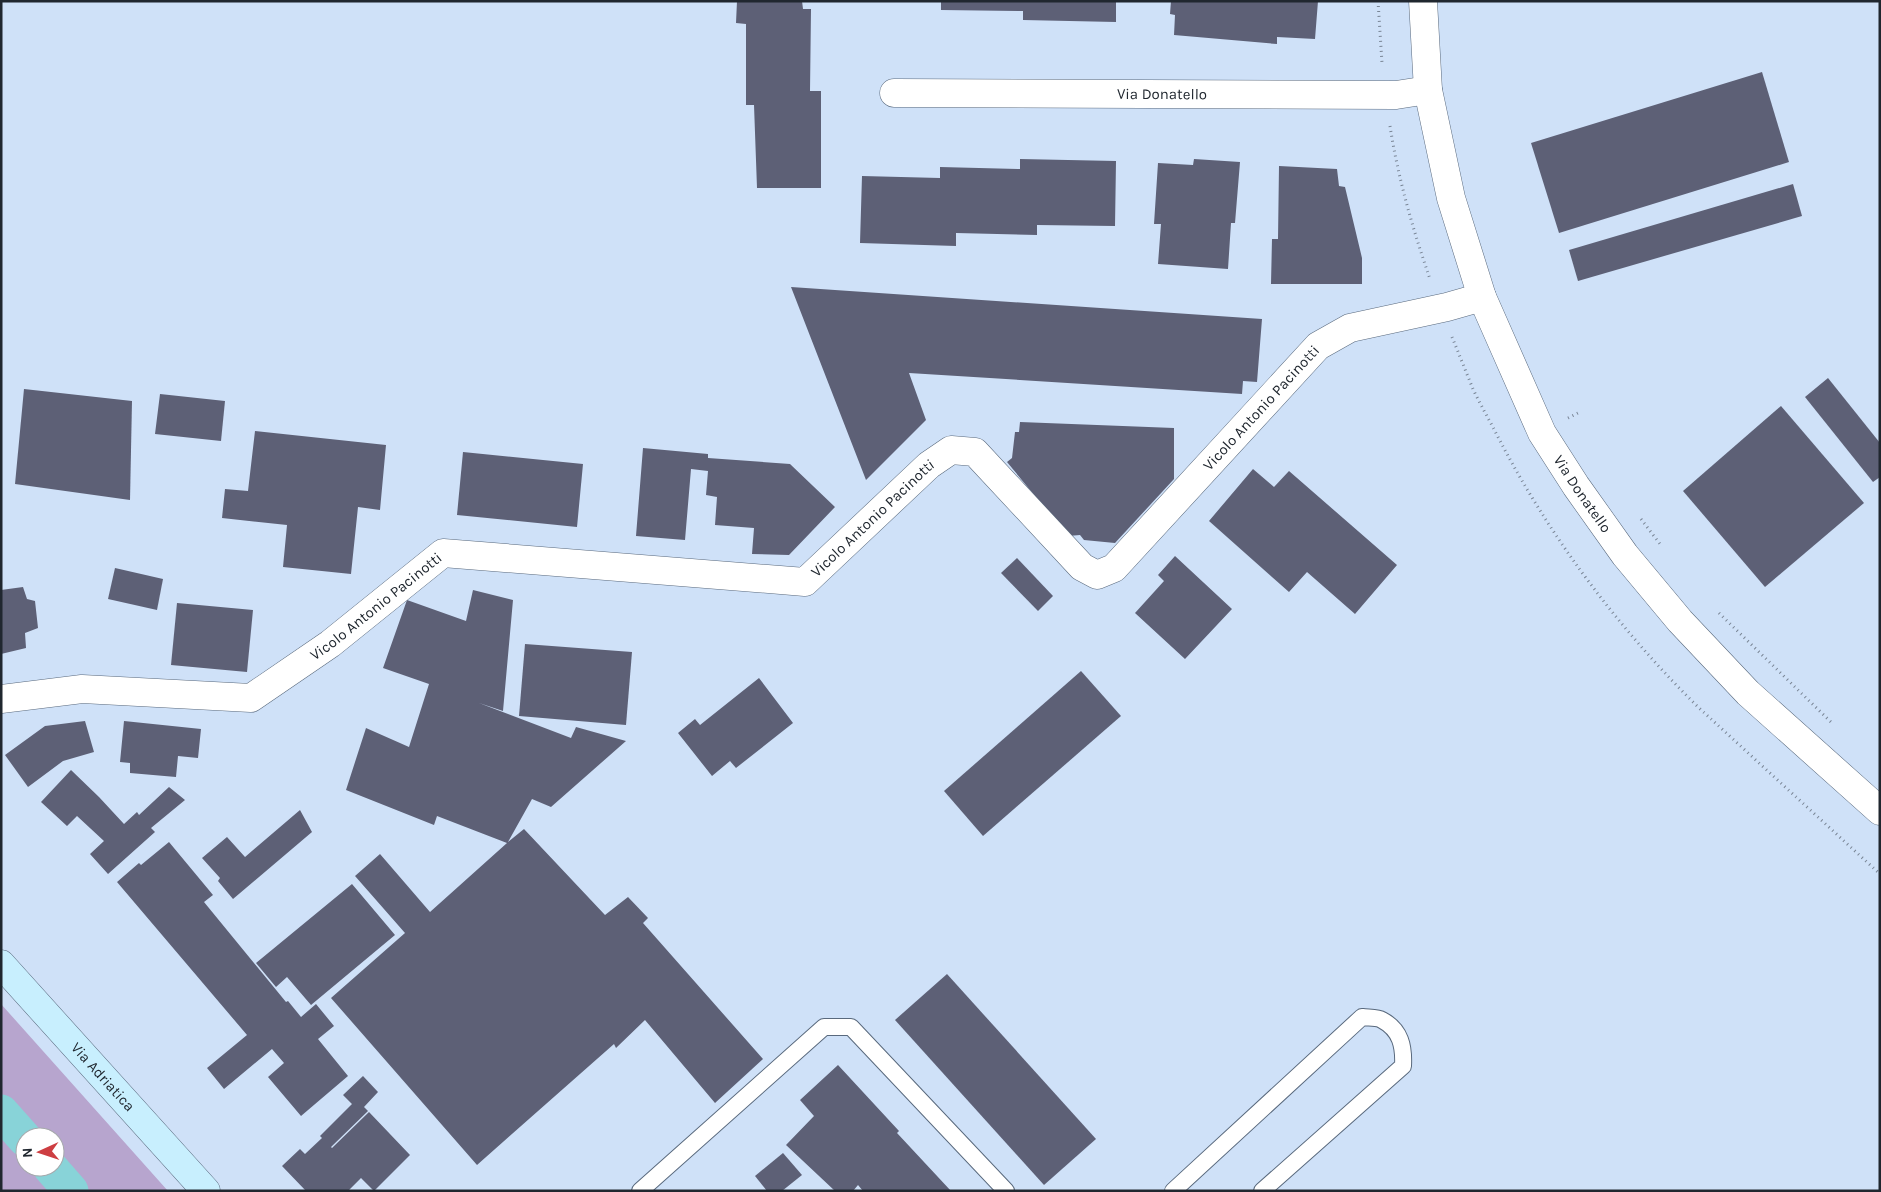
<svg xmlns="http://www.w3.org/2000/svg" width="1881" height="1192" font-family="Karla,sans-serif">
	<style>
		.green { fill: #b7a5ce; fill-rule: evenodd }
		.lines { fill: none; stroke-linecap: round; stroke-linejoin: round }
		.canal { stroke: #88d3d8; stroke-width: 35 }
		.building { fill: #5d6076 }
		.service-casing { stroke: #59697d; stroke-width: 18 }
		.minor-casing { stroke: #59697d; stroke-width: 29 }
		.secondary-casing { stroke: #59697d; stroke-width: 29 }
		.path { stroke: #798595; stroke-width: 3; stroke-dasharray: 1 4; stroke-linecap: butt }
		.service { stroke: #fff; stroke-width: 16 }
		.minor { stroke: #fff; stroke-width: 28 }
		.secondary { stroke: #c8effe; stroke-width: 28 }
		.labels { text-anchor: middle; stroke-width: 5; stroke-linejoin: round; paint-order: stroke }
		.street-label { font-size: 15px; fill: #20272f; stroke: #fff }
	</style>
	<rect width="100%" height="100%" fill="#cfe1f8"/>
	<path class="green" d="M1 1004 168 1191H1ZM25 1137H55V1167H25Z"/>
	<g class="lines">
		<g class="canal">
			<polyline points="1,1112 25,1139"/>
			<polyline points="50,1167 71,1191"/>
		</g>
	</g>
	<g class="building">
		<polygon points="737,1 802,1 803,9 811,9 810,91 821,91 821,188 757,188 754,105 746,105 746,24 736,23"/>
		<polygon points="941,1 1116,1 1116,22 1023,20 1023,11 941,10"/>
		<polygon points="1171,1 1318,1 1315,39 1277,37 1277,44 1174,35 1175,15 1170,14"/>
		<polygon points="1762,72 1789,162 1559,233 1531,143"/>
		<polygon points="1020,159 1116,161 1115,226 1037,225 1037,235 956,233 956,246 860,243 862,176 940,178 940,167 1020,169"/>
		<polygon points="1194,159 1240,162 1235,223 1231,223 1228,269 1158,264 1161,224 1154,224 1158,163 1193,165"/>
		<polygon points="1279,166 1337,169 1339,186 1345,187 1362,258 1362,284 1271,284 1272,239 1278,239"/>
		<polygon points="1793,184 1802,216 1578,281 1569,250"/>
		<polygon points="791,287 1262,319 1257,382 1243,381 1242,394 909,373 926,420 866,480"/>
		<polygon points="1828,378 1880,443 1880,477 1873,482 1805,397"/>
		<polygon points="24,389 132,401 130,500 15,484"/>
		<polygon points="160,394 225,401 221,441 155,434"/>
		<polygon points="1781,406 1864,503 1765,587 1683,491"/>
		<polygon points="1020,422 1174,428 1174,479 1115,543 1084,540 1080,535 1068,536 1007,462 1012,458 1015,432 1019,432"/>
		<polygon points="255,431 386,445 380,510 358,507 351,574 283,567 287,525 222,518 225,489 248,491"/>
		<polygon points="643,448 708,454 708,458 790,464 835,507 789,555 752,554 754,528 715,525 717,497 706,495 708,471 691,469 685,540 636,536"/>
		<polygon points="463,452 583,464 577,527 457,515"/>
		<polygon points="1253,469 1274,487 1289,471 1397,565 1355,614 1307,572 1289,592 1209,521"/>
		<polygon points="1175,556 1232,609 1185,659 1135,613 1164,581 1158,575"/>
		<polygon points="1017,558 1053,596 1038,611 1001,573"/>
		<polygon points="115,568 163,579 157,610 108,599"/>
		<polygon points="23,587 27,599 35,601 38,628 25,633 26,648 1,654 1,590"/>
		<polygon points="473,590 513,600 503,711 479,703 571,738 576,727 626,741 551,807 532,799 508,842 524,829 605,915 628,897 648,918 643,923 763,1059 715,1103 645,1020 616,1048 614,1044 477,1165 331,998 405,933 355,876 380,854 430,912 507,843 437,816 434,825 346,790 366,728 409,747 429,684 383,668 407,600 466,621"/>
		<polygon points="177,603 253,610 247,672 171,665"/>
		<polygon points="525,644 632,652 626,725 519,716"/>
		<polygon points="1081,671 1121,716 983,836 944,791"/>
		<polygon points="759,678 793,723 736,768 730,761 712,776 678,733 695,719 700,725"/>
		<polygon points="85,721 94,752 63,761 28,787 5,755 45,726"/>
		<polygon points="124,721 201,729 198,758 178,756 176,777 130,773 130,763 120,762"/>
		<polygon points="71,770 99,797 124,824 137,812 139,815 169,787 185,800 151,828 155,832 108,874 90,854 104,841 77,816 67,826 41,802"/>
		<polygon points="300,810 312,832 233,899 218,881 220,878 202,858 227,837 245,857"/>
		<polygon points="169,842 213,895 204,902 286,1002 288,1001 301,1017 316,1004 334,1026 318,1039 348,1076 301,1116 268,1077 284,1063 272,1049 224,1089 207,1068 247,1035 117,882 139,863 141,865"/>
		<polygon points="352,884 395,935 311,1005 287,977 276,987 256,963"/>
		<polygon points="947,974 1096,1139 1044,1185 895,1020"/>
		<polygon points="838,1065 899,1131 897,1133 951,1191 863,1191 858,1185 853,1191 835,1191 786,1145 814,1116 800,1100"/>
		<polygon points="363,1076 378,1092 364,1107 368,1111 331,1147 332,1148 369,1112 410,1155 374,1191 361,1178 348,1191 306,1191 282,1166 300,1149 305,1154 322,1138 320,1136 352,1104 343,1095"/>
		<polygon points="783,1153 802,1175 782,1191 767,1191 755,1176"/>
	</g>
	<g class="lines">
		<defs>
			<g id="service">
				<polyline points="640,1191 824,1027 851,1027 1006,1191"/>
				<path d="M1173 1191 1362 1017C1368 1018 1377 1017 1382 1020 1401 1030 1404 1047 1403 1066L1262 1191"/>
			</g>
			<g id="minor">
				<path id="s1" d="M1423 1 1428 90 1451 198 1482 297 1542 433 1576 486 1625 555 1680 621 1748 693 1880 811"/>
				<path id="s2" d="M894 93 1396 95 1428 90"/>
				<path id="s3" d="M1 699 82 689 251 698 330 644 443 553 805 582 929 465 951 450 975 452 1082 567 1097 575 1114 568 1318 346 1350 328 1447 307 1482 297"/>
			</g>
			<g id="secondary">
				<path id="s4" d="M1 964 206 1191"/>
			</g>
		</defs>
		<use href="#service" class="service-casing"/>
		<use href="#minor" class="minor-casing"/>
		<use href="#secondary" class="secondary-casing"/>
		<g class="path">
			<polyline points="1378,1 1382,63"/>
			<path d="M1390 126C1398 178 1413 230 1430 279"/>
			<path d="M1452 337C1459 354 1466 372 1473 389 1481 406 1490 421 1498 437 1550 537 1617 627 1698 707L1880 874"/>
			<polyline points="1568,418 1580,412"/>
			<polyline points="1641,519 1660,544"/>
			<polyline points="1719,613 1833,724"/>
		</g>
		<use href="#service" class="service"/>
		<use href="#minor" class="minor"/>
		<use href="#secondary" class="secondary"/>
	</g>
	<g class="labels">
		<g class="street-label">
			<text dy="5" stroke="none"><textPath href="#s2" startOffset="268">Via Donatello</textPath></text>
			<text dy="5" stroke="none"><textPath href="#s3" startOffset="1486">Vicolo Antonio Pacinotti</textPath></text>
			<text dy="5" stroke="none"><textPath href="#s1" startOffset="525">Via Donatello</textPath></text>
			<text dy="5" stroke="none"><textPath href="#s3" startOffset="948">Vicolo Antonio Pacinotti</textPath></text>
			<text dy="5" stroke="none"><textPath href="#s3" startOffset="406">Vicolo Antonio Pacinotti</textPath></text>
			<text dy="5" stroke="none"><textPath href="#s4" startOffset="152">Via Adriatica</textPath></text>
		</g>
	</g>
	<rect width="1881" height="1192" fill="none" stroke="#20272f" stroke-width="5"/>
	<g transform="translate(40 1152) rotate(267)"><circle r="24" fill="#ffffff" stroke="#a6a9ac"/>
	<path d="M0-4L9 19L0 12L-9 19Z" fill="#cd3e42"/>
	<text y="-8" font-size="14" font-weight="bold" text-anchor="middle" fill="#20272f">N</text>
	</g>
</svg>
